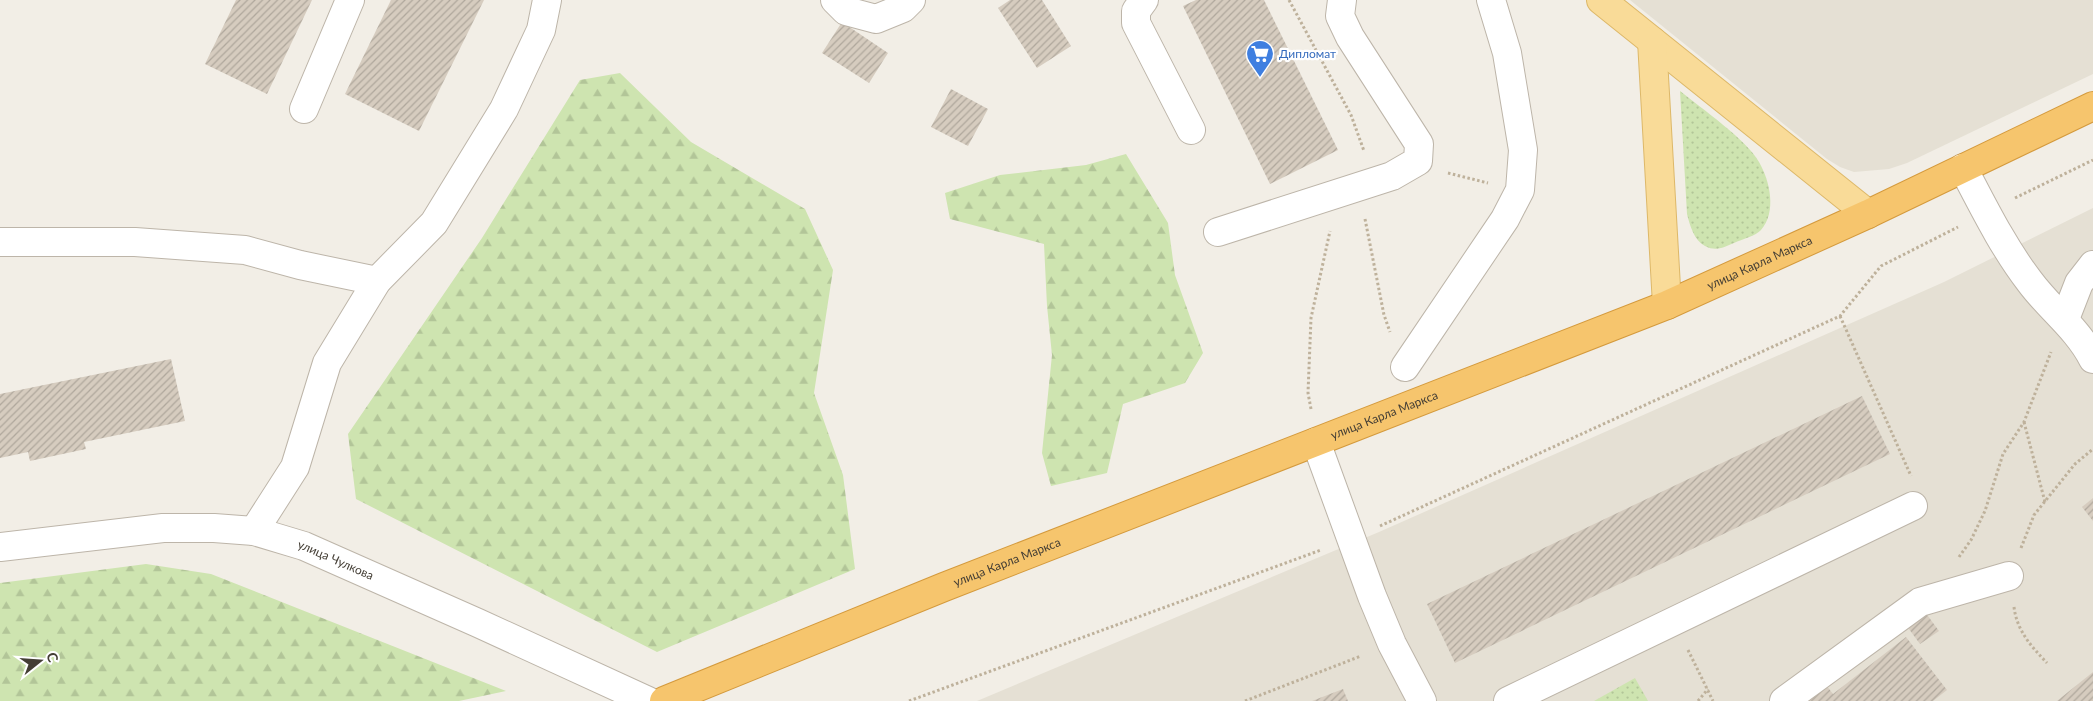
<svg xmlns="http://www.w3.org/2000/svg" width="2093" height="701" font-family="Lato,sans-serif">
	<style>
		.residential { fill: #e5e0d4 }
		.green { fill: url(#green-dots) }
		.forest { fill: url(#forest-firs) }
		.building { fill: url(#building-hatch) }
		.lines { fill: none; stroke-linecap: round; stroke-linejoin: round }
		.minor-casing { stroke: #bdb5a9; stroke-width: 30 }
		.major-casing { stroke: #ddb869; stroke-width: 30 }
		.highway-casing { stroke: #d49a3d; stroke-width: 30 }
		.path { stroke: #beb19b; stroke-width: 3; stroke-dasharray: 2.5 2.5; stroke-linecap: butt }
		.minor { stroke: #fff; stroke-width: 28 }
		.major { stroke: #f9db98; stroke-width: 28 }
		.highway { stroke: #f6c56d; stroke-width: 28 }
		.labels { text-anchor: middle; stroke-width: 4.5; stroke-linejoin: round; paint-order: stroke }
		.shop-label { font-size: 12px; fill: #366cbe; stroke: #fff; text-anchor: start }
		.street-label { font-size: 12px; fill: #443e35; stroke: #fff }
	</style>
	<defs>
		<pattern id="green-dots" width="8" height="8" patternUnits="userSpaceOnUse" patternTransform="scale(1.25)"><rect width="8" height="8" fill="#cee4b0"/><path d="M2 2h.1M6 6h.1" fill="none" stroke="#b2c598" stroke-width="1.8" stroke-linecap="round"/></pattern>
		<pattern id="forest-firs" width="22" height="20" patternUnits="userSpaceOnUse" patternTransform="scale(1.25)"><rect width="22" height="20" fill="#cee4b0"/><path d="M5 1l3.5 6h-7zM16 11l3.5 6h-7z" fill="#b2c598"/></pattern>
		<pattern id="building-hatch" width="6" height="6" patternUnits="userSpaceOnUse" patternTransform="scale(1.25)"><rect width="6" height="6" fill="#d6ccbf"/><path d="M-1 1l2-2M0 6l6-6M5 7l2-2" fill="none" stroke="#afa79c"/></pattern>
	</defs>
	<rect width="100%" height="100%" fill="#f2eee6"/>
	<g class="residential">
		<polygon points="1630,0 2093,0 2093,74 1907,163 1889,169 1854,172 1840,167 1827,159"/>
		<polygon points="2093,208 2093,701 977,701 1379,532 1944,282"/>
	</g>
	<g class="green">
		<path d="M1680 91C1701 108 1747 140 1759 162 1770 181 1777 212 1761 230 1756 236 1742 239 1734 243 1724 247 1716 252 1705 246 1694 240 1690 226 1687 214Z"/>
		<polygon points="1635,678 1648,701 1594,701"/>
	</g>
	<g class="forest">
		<polygon points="620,73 691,142 805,209 833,270 814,393 843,475 855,569 657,652 356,499 348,434 482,238 580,80"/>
		<polygon points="1126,154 1168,223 1175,275 1203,353 1185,383 1123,404 1107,473 1051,486 1042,453 1052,355 1047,306 1044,244 950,219 945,193 1000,175 1086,165"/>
		<polygon points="146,564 211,574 506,691 459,701 0,701 0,583"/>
	</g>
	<g class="building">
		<polygon points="236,0 312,0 267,94 205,64"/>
		<polygon points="391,0 484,0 419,131 345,94"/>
		<polygon points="1010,0 1042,0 1071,46 1037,68 998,8"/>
		<polygon points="1196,0 1264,0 1338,150 1270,184 1183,6"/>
		<polygon points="842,22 888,53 869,83 822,53"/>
		<polygon points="951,89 988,109 968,146 931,127"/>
		<polygon points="171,359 185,421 84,442 86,449 30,461 28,452 0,458 0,394"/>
		<polygon points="1862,396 1890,454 1455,663 1427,604"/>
		<polygon points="2093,498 2093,521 2082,507"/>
		<polygon points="1925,612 1939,631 1920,644 1906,625"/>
		<polygon points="1906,637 1947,690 1933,701 1805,701 1826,685 1833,694"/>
		<polygon points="2093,672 2093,701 2057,701"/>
		<polygon points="1343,689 1348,701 1312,701"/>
	</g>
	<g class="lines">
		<defs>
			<g id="minor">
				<polyline points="835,0 846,11 876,19 903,8 911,0"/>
				<polyline points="1144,0 1136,11 1136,23 1191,130"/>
				<polyline points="304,109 350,0"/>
				<path d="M1963 168C1983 206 2003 247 2030 282 2050 309 2077 328 2093 359"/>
				<polyline points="1218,232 1392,176 1418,161 1419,144 1350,37 1340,16 1342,0"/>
				<polyline points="0,242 135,242 245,250 300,265 377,281"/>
				<polyline points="2065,319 2079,283 2093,265"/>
				<polyline points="1405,367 1505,219 1520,190 1523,150 1507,53 1491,0"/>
				<polyline points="1316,442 1372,596 1392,644 1422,701"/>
				<polyline points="254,531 295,467 327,363 377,281 434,223 504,109 541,30 547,0"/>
				<path id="s1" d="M0 547 163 528H214L254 531 304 546 478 623 648 701"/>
				<polyline points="1508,701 1913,506"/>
				<polyline points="1784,701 1920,602 2009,576"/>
			</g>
			<g id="major">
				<polyline points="1601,0 1868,214"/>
				<polyline points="1652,41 1667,305"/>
			</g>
			<g id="highway">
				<path id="s2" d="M664 701 944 587 1667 305 1868 214 2093 106"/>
			</g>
		</defs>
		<use href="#minor" class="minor-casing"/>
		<use href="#major" class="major-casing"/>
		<use href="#highway" class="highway-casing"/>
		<g class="path">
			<polyline points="1289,0 1351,115 1364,151"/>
			<polyline points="1448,173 1488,183"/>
			<polyline points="2015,198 2093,160"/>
			<polyline points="1365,219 1384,315 1390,332"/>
			<polyline points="1840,316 1911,476"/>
			<polyline points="1311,409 1308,393 1311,318 1330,231"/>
			<polyline points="2024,422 2045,502"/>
			<polyline points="1380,526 1840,316 1881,266 1958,227"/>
			<polyline points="2021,548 2034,515 2075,464 2093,449"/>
			<polyline points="1959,557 1971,540 1985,511 2003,454 2024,422 2051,352"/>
			<path d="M2014 607C2017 631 2031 646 2047 663"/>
			<polyline points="1688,650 1713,701"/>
			<polyline points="909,701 1321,550"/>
			<polyline points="1245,701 1361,656"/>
			<polyline points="1698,701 1708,689"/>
		</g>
		<use href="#minor" class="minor"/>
		<use href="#major" class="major"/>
		<use href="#highway" class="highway"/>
	</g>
	<defs>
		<symbol id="supermarket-pin" viewBox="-11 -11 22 30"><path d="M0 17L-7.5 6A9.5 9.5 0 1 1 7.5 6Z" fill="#3f7fe0" stroke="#fff"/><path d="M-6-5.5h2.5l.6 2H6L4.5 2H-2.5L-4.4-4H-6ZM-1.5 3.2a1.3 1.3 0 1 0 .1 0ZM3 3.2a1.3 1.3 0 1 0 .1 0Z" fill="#fff"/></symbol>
	</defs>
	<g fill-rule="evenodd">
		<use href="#supermarket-pin" x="1244" y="38" width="32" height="43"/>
	</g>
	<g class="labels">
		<g class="shop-label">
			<text x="1279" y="58">Дипломат</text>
		</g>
		<g class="street-label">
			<text dy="4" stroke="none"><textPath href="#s2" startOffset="1180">улица Карла Маркса</textPath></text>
			<text dy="4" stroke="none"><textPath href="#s2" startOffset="775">улица Карла Маркса</textPath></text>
			<text dy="4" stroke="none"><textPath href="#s1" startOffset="342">улица Чулкова</textPath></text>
			<text dy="4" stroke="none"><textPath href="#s2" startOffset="370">улица Карла Маркса</textPath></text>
		</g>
	</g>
	<g transform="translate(40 661) rotate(73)" stroke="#ffffff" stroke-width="4" paint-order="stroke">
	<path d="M0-4L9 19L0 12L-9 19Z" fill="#443e35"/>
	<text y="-8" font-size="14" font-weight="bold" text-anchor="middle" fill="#443e35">С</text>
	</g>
</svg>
